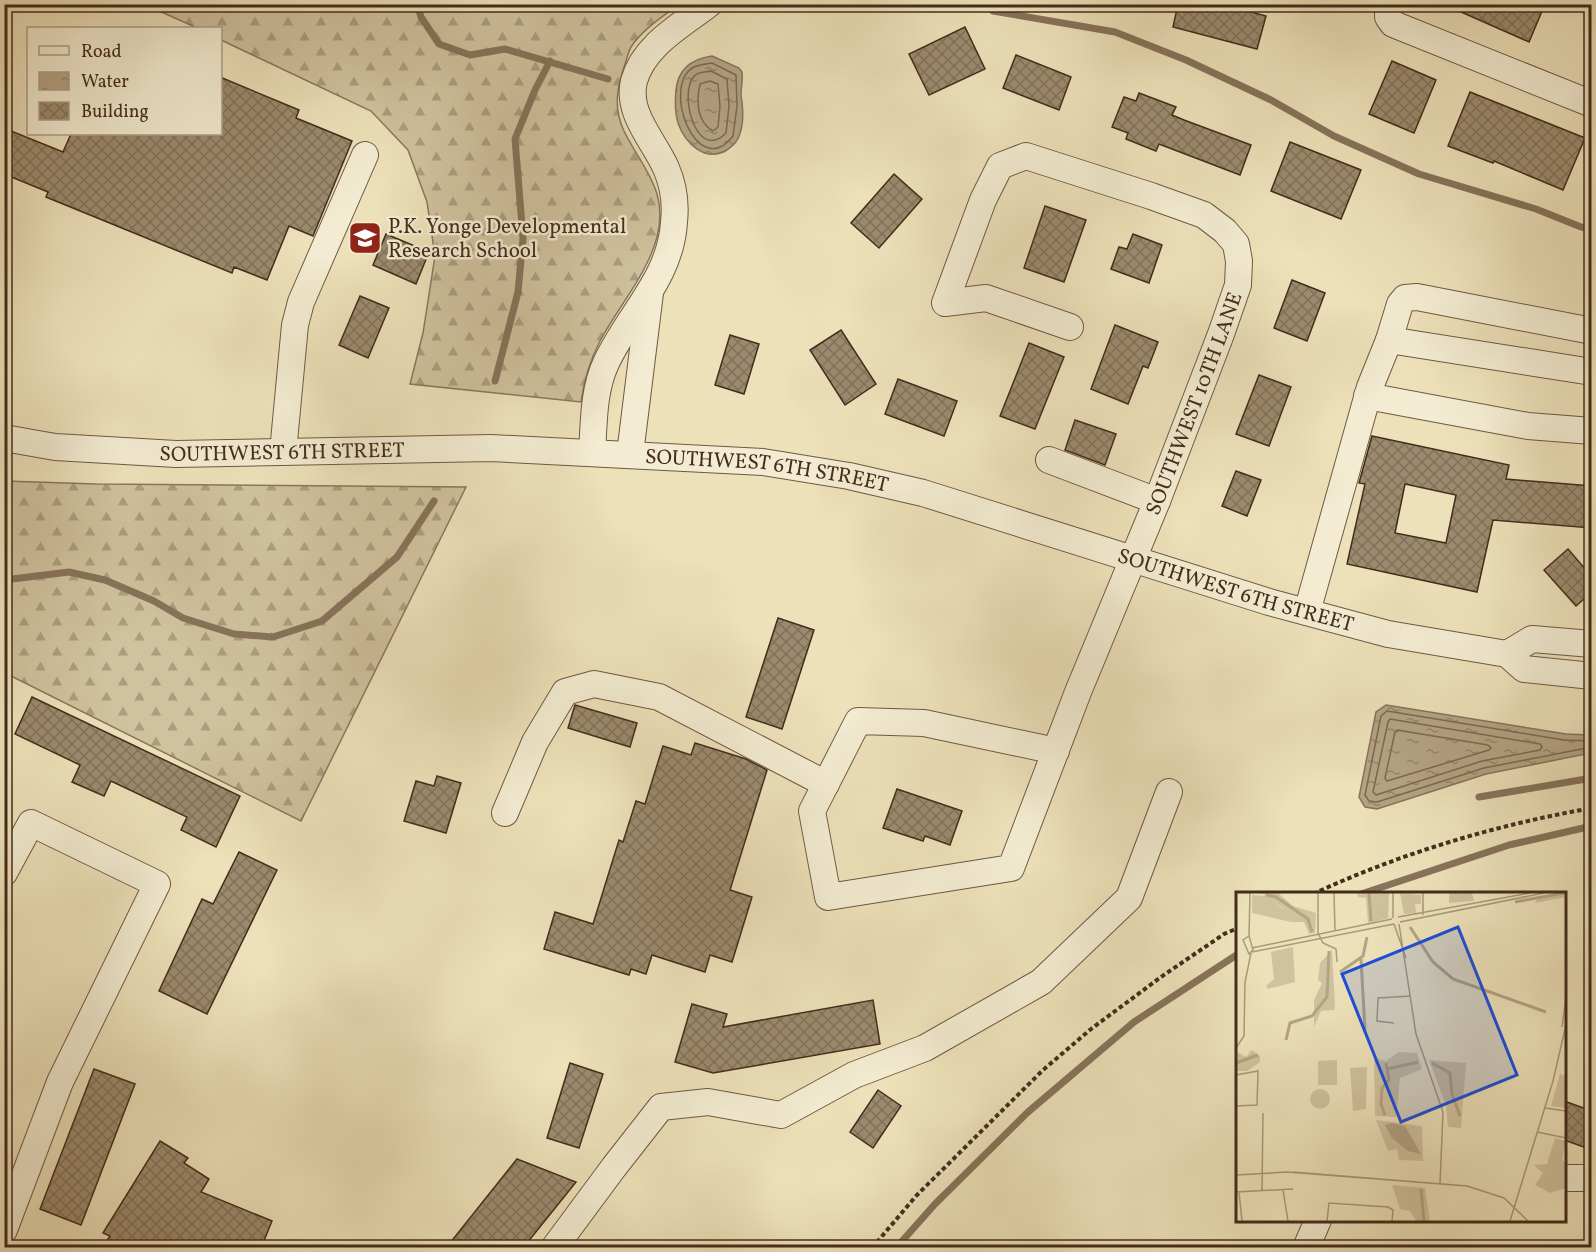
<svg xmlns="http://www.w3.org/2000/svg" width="1596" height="1252" font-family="Vollkorn,serif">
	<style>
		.forest { fill: url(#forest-firs); stroke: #8a775d; stroke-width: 1.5 }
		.water { fill: url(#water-ripples); stroke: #87735a; stroke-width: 1.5 }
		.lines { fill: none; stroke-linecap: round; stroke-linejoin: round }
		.shore { stroke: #7c6850; stroke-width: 1.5 }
		.stream { stroke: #87735a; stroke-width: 7 }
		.building { fill: url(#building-cross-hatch); stroke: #442c1c; stroke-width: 1.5; fill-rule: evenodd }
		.minor-casing { stroke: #6e5943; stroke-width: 28 }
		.path { stroke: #442c1c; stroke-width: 4; stroke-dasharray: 4.5 3; stroke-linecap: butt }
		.minor { stroke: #f3ecd2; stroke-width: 26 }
		.labels { text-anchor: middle; stroke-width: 5; stroke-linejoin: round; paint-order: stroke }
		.poi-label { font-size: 21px; fill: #442c1c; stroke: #f3ecd2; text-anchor: start }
		.street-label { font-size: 21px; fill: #442c1c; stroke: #f3ecd2 }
		.inset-river { fill: none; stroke: #b4a384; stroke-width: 3 }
		.inset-road { fill: none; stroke: #a9997a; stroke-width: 1.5 }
		.view { fill: #1d4ed8; fill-opacity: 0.15; stroke: #1d4ed8; stroke-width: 3 }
		.inset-edge { fill: none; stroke: #442c1c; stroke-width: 3 }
	</style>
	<defs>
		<pattern id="forest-firs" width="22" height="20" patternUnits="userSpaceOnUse" patternTransform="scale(1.5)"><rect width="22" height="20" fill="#d0c29e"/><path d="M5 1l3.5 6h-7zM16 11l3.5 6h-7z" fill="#aa9e80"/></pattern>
		<pattern id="water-ripples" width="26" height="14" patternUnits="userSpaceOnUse" patternTransform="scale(1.5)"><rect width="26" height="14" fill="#b4a384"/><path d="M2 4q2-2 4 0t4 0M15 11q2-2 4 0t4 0" fill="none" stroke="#94856b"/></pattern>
		<pattern id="building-cross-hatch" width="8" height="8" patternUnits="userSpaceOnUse" patternTransform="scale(1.5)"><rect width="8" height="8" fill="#9c8a6e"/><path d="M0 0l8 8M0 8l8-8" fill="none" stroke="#81715a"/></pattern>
	</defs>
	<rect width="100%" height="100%" fill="#ede1b9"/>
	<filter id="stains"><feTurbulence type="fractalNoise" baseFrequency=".00333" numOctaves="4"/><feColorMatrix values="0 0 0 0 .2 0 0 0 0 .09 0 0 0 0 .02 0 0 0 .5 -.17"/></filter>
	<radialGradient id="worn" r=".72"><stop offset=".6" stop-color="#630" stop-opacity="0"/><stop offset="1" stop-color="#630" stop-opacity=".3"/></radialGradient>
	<g class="forest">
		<path d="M146 5H678C662 17 642 30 631 47 628 52 627 59 625 64 617 87 613 108 624 131 642 168 669 190 657 237 647 275 618 307 600 341 590 360 584 381 581 402L410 384 423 333 435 256 427 202 408 150 371 111 221 40 220 28H197Z"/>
		<polygon points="4,481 96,484 466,487 301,821 5,673"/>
	</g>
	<g class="water">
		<path d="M712 56 739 68 742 72C743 79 741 87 741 95 743 107 744 124 739 136 737 143 732 146 727 150 705 163 685 143 678 123 675 113 675 100 676 90 678 68 692 59 712 56Z"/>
		<polygon points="1386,705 1566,734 1588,735 1591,736 1591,753 1486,774 1377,809 1365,807 1359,797 1376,712"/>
	</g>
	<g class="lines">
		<g class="shore">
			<path d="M712 63 736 75 737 106 733 136C697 183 660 85 694 67 698 65 707 64 712 63Z"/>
			<path d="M711 71 727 79 729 106 726 133C695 165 676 85 697 74 700 72 707 72 711 71Z"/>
			<path d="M710 81 718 84 720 106 718 127 713 131C697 122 696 102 700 84Z"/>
			<polygon points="1390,719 1540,744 1542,747 1540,750 1482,761 1376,795 1373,792 1388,722"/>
			<polygon points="1397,730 1488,745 1491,748 1489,750 1387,781 1385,778 1395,732"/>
			<polyline points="1592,741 1564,740 1387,711 1381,716 1365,795 1369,801 1377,802 1484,768 1592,747"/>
		</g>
		<g class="stream">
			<polyline points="417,4 421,17 439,44 470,55 505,49 608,79"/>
			<polyline points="993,11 1115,32 1186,60 1271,100 1334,136 1419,174 1536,209 1581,227 1592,229"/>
			<polyline points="495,381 518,292 523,238 515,139 535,90 550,61"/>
			<polyline points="4,580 69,572 105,580 154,601 183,618 234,634 273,637 322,621 397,557 434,501"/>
			<polyline points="1479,797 1592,778"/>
			<polyline points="1361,894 1509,845 1592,826"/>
			<polyline points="896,1248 935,1204 1028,1112 1134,1022 1238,954"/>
		</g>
	</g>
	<g class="building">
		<polygon points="1178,4 1237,4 1236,8 1266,16 1257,49 1173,27"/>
		<polygon points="1443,4 1545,4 1529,42"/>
		<polygon points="965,27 985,69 929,95 909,54"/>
		<polygon points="1016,55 1071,77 1059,110 1003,88"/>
		<polygon points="1392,61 1436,80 1414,133 1369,114"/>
		<polygon points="220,77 299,110 296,118 352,141 313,236 289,226 267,280 234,267 232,273 46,197 48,192 4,174 4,128 63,152 71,134 220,134"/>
		<polygon points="1470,92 1585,138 1563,190 1494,161 1493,163 1448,146"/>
		<polygon points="1139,93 1176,107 1172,115 1184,120 1251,145 1240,175 1159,144 1156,151 1126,139 1128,133 1112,127 1124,97 1136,101"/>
		<polygon points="1290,142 1361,170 1341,219 1271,191"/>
		<polygon points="894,174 922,199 879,248 851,223"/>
		<polygon points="1045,206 1086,220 1064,282 1024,268"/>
		<polygon points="386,234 429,252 416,284 373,265"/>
		<polygon points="1133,234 1162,245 1149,283 1111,269 1119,247 1127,249"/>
		<polygon points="1292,280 1325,293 1307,341 1274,328"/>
		<polygon points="360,296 389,308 368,358 339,345"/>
		<polygon points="1115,325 1158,342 1148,368 1143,366 1128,404 1091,389"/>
		<polygon points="841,330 876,384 845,405 810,350"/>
		<polygon points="730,335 759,344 744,394 715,385"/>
		<polygon points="1029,343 1064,357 1035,429 1000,416"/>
		<polygon points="1259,375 1291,387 1269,446 1236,434"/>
		<polygon points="898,379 957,401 944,436 885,414"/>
		<polygon points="1075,420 1116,434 1105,465 1065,450"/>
		<path d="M1372 436 1509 465 1506 479 1592 486V528L1493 520 1477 592 1347 564 1365 484 1359 483ZM1405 484 1456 495 1446 543 1395 533Z"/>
		<polygon points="1236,471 1261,480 1247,516 1222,506"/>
		<polygon points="1568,549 1592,577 1592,592 1576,606 1544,570"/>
		<polygon points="778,618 814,630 782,729 746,717"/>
		<polygon points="32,697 240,796 216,847 181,830 187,817 111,781 104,796 72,782 80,765 15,734"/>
		<polygon points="575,705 637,723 630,747 568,728"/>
		<polygon points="695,743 746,759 767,770 730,890 752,897 732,962 710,955 705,972 652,955 646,974 631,969 629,975 544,949 555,912 593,924 619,840 623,842 636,801 645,804 663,746 691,755"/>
		<polygon points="437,776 461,783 446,833 404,821 416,781 434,786"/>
		<polygon points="897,789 962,811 950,845 925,836 923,841 883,828"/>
		<polygon points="239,852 277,870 207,1014 159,991 202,899 213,904"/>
		<polygon points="873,1000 880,1044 713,1073 675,1062 692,1004 727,1014 723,1027"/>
		<polygon points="570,1063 603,1074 579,1148 547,1138"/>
		<polygon points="94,1069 135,1084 81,1225 40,1209"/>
		<polygon points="878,1090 901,1106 873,1148 850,1132"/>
		<polygon points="1564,1101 1592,1111 1592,1150 1564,1140"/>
		<polygon points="160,1141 188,1158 184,1163 209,1179 201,1192 272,1221 261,1248 102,1248 110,1236 103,1233"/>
		<polygon points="517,1159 576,1182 523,1248 446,1248"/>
	</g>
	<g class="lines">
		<defs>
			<g id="minor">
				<polyline points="1388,4 1388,17 1393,24 1592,104"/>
				<polyline points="1389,340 1400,304 1405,298 1417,297 1592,331"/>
				<polyline points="1367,396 1528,426 1592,431"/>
				<path id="s1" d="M4 438 55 447 176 454 491 448 763 462 849 476 923 493 1269 602 1388 634 1507 654 1524 669 1592 676"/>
				<polyline points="283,452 295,325 301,302 365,155"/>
				<path d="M592 453C594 423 593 391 606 363 628 315 671 278 674 222 676 204 673 184 666 168 654 141 626 113 634 81 644 45 682 25 709 4"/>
				<polyline points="630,454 650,293"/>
				<polyline points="1049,460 1157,501"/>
				<polyline points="1307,612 1370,387 1389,340 1592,372"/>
				<polyline points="1507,654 1532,639 1592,644"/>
				<path id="s2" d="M1056 751 924 723 858 721 812 811 828 897 1011 868 1078 692 1157 501 1221 334 1238 285 1239 261 1236 244 1225 231 1204 215 1151 196 1026 156 1000 166 983 200 945 303 986 298 1070 327"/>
				<polyline points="505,813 535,742 565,692 594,684 659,697 826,784"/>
				<polyline points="4,873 31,823 157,884 60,1082 4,1230"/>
				<polyline points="1564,1178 1592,1178"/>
				<polyline points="554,1248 614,1167 661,1107 708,1102 781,1115 854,1075 925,1048 1041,982 1129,898 1169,792"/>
				<polyline points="1306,1248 1318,1220"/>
			</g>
		</defs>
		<use href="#minor" class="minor-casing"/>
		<g class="path">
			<path d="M1313 894C1401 853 1496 825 1592 808"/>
			<polyline points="872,1248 916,1196 1043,1070 1091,1029 1161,977 1224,934 1238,928"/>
		</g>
		<use href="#minor" class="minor"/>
	</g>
	<defs>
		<symbol id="school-square" viewBox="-11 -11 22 22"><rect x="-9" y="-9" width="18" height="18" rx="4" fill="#8f2418" stroke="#f3ecd2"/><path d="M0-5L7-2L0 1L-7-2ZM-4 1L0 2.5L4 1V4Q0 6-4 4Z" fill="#fff"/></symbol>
	</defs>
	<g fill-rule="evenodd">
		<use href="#school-square" x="346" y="219" width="38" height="38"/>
	</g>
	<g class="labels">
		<g class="poi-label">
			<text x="388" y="233">P.K. Yonge Developmental<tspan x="388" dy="24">Research School</tspan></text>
		</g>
		<g class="street-label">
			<text dy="7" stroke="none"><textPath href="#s2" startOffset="1074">SOUTHWEST 10TH LANE</textPath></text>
			<text dy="7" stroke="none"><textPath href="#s1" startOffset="279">SOUTHWEST 6TH STREET</textPath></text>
			<text dy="7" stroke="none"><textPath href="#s1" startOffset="765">SOUTHWEST 6TH STREET</textPath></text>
			<text dy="7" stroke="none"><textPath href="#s1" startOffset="1251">SOUTHWEST 6TH STREET</textPath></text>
		</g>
	</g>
	<g transform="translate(1236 892)">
		<rect width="330" height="330" fill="#ede1b9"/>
		<path d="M321 1H330V5L299 11 301 5ZM101 168V193H82V169ZM131 175 130 217 117 219 114 176ZM74 207a10 10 0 1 1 20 0a10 10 0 1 1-20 0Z" fill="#d0c29e"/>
		<path d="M26 1H42L57 14 80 21 79 41 73 42 68 30H55L47 16ZM121 1H153L139 6 138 30 132 31 130 6 122 5ZM164 1 185 3V12H179L180 21 168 22ZM213 1H236L238 9 213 11ZM96 58 99 114 98 118 85 119 78 135V108L86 91 82 88 84 71ZM16 158 24 164V170L11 179H0V159L10 165ZM163 160 181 161 186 177 164 186 160 225 139 224 138 166 150 169ZM193 168 230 171 225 236 212 235 210 213ZM324 182 330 184 329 216 315 214ZM319 246 330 249 326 267 330 272V296L314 301 299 293 307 281 298 273 311 272ZM156 293 189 296 194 329H180L174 319 164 317Z" fill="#d0c29e"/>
		<path d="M138 1H153L152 26 138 30ZM16 3 31 4 51 20 55 30 16 21ZM57 55 59 90 32 97 30 94 38 87 35 60ZM140 228 186 234 187 269 163 268 161 257 152 259Z" fill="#d0c29e"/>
		<path d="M156 231 169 234 185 262 172 259 156 246 149 233Z" fill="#b4a384"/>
		<path class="inset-river" d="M133 1 135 29M30 3 40 5 72 27 76 40M279 10 328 1M174 35 197 70 217 87 310 120M125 67 129 138M104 80 127 64 131 45M50 148 54 131 76 124 91 105 93 59M0 171 22 163M196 171 214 181 216 202 224 224M151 177 182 170M149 223 145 212 146 196 153 188 150 171M185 297 188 329"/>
		<path class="inset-road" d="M82 1V41L87 51 100 57 101 70M98 1 99 39M157 1V26M187 1V23M162 25 294 1M164 30 308 1M158 32 170 66M163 32 180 142 207 220 204 292M13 44 7 48 13 62 17 58 13 44 14 1M16 56 156 27M16 60 158 32M158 131 141 129 142 106 175 104M326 135 330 106M0 156 8 144 9 90 15 61M0 183 22 179 21 213 0 214M309 216 330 219M301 240 330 246M57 280 231 294M0 283 51 280 231 294 268 306 292 329M26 298 27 221M47 298 52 329M0 300 57 297M3 300 6 329M91 329 93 311 152 315 157 318 156 329M274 329 317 189 330 133"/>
		<path class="view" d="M222 35 281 183 165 230 106 82Z"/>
		<rect width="330" height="330" class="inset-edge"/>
	</g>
	<rect width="1596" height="1252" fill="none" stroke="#ede1b9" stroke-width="24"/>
	<rect x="6" y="6" width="1584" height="1240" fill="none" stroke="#442c1c" stroke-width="3"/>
	<rect x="12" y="12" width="1572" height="1228" fill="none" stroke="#442c1c" stroke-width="1.5"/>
	<rect x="27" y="27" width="195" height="108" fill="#f3ecd2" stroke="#ad9f89" stroke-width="1.5"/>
	<rect x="39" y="46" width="30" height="9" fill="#f3ecd2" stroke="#ad9f89" stroke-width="1.5"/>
	<text x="81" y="57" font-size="18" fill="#442c1c">Road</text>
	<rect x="39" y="72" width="30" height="18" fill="url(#water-ripples)" stroke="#ad9f89" stroke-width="1.5"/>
	<text x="81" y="87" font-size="18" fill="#442c1c">Water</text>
	<rect x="39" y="102" width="30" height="18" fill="url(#building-cross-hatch)" stroke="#ad9f89" stroke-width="1.5"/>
	<text x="81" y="117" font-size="18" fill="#442c1c">Building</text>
	<rect width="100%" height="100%" filter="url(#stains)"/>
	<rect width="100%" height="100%" fill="url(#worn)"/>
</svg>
